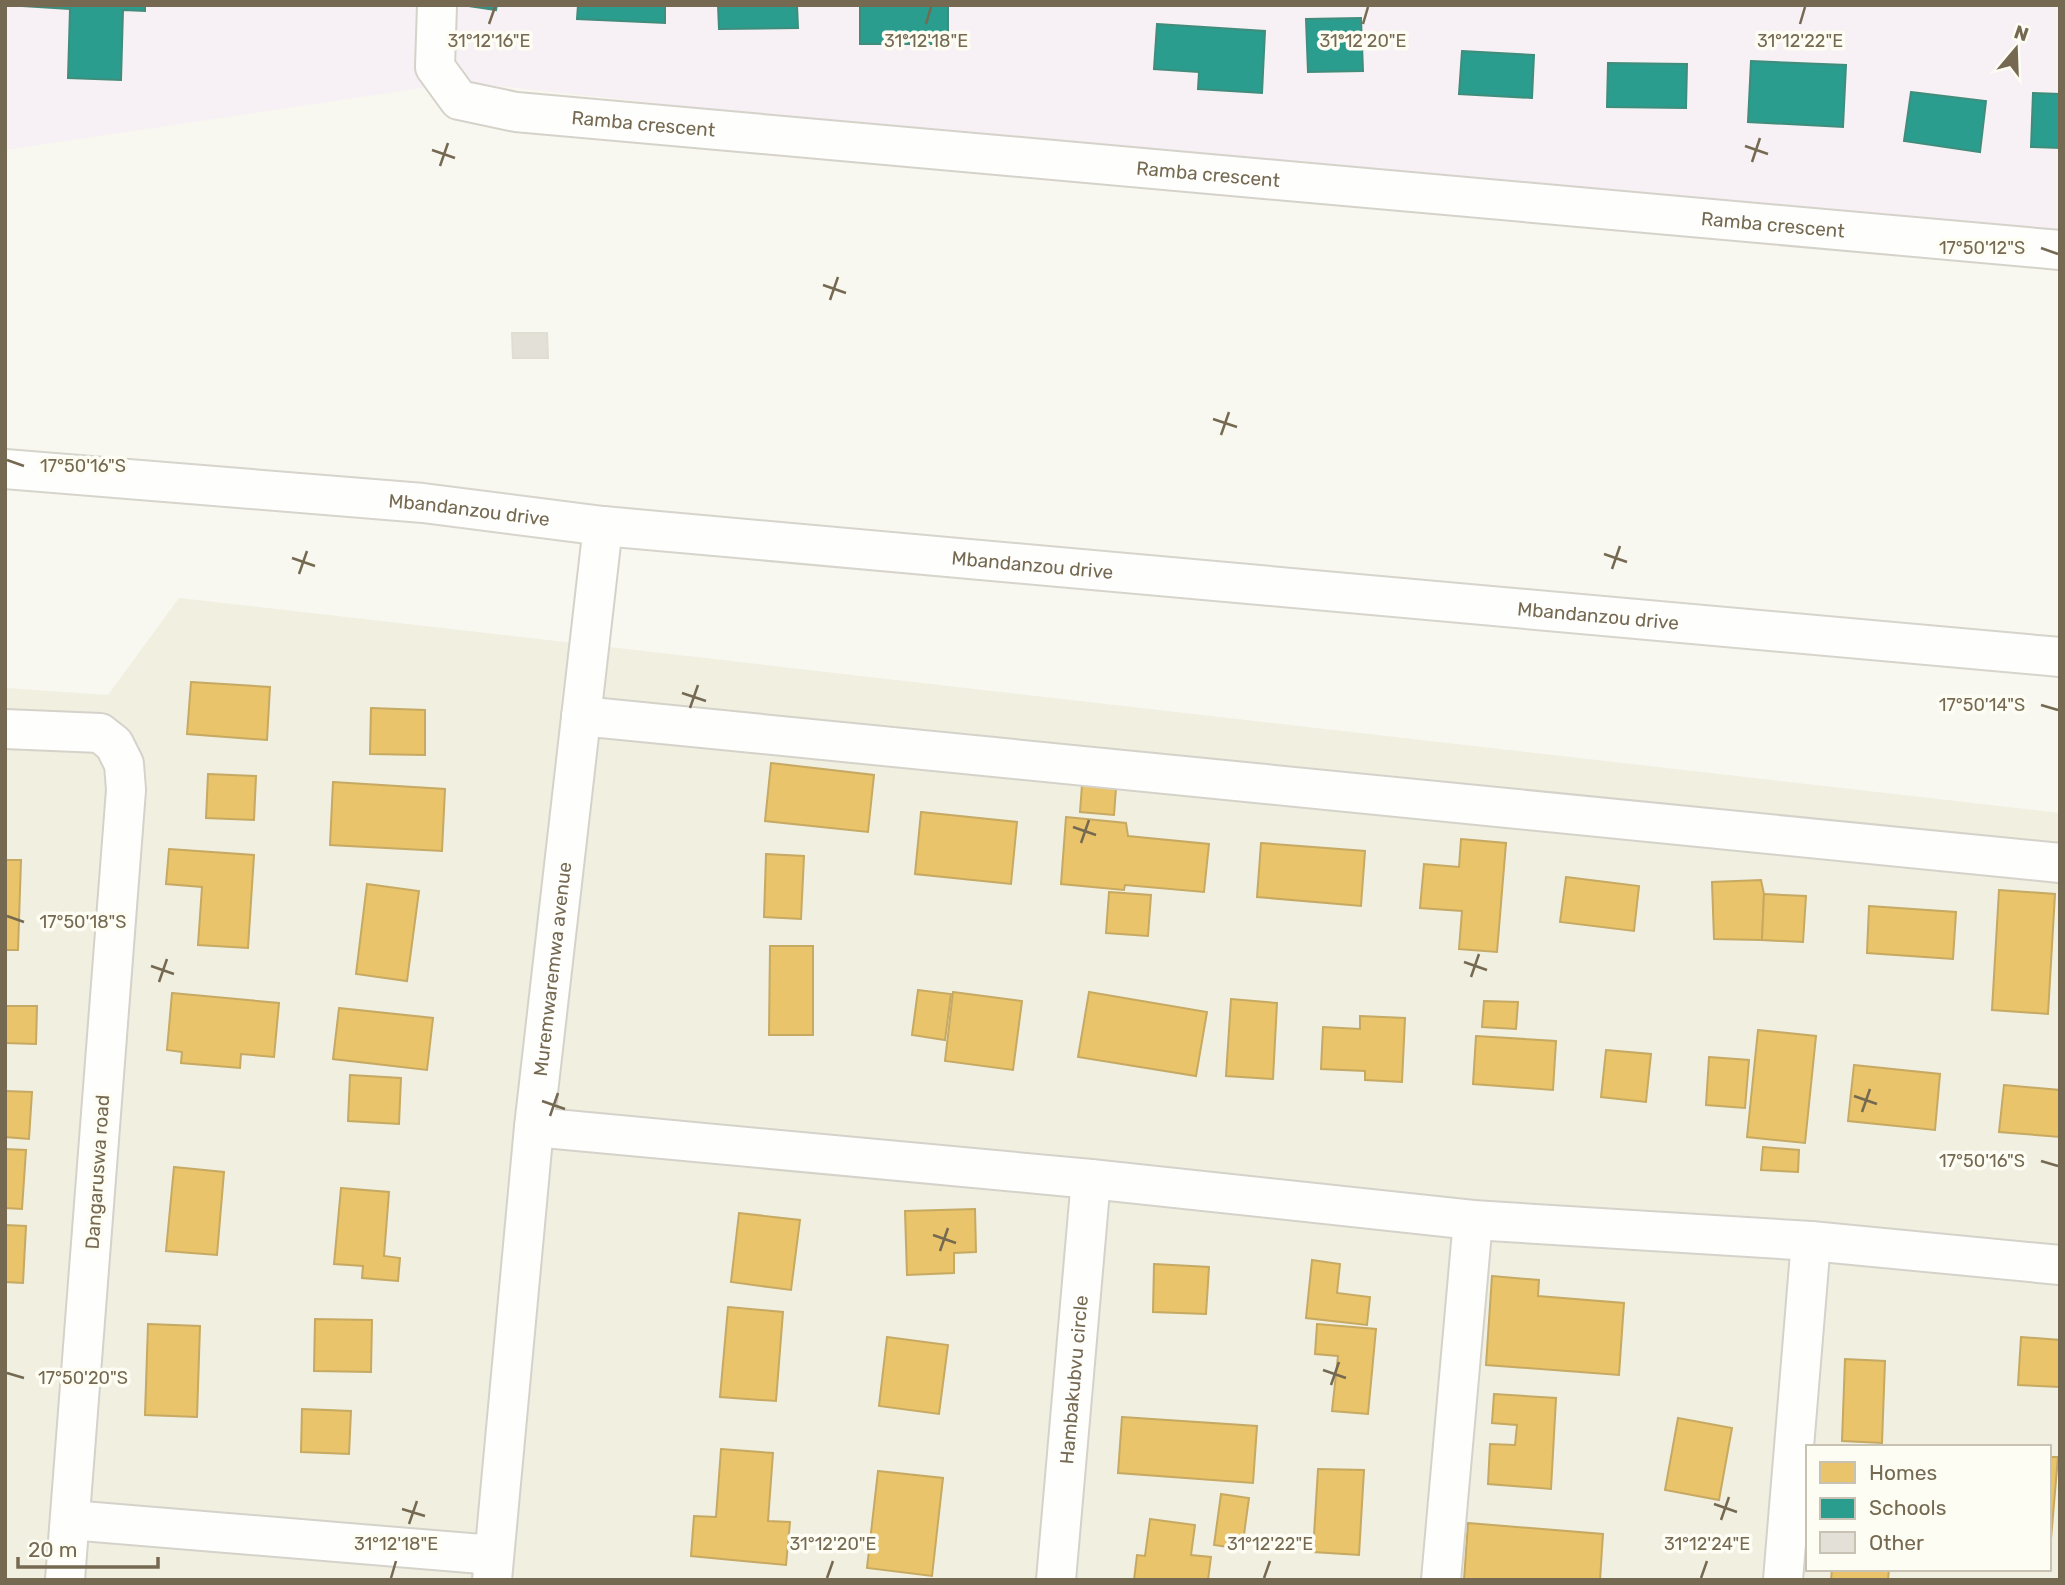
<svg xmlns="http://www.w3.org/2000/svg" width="2065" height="1585" font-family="Rubik,sans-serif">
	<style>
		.residential { fill: #f0efe0; fill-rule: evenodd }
		.education { fill: #f7f0f4 }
		.homes { fill: #e9c46a; stroke: #c6a962; stroke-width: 2 }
		.schools { fill: #2a9d8f; stroke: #408d7c; stroke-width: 2 }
		.building { fill: #e3e0d7; stroke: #e0ddd3; stroke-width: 2 }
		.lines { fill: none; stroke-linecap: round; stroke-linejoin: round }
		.street-casing { stroke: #d5d2ca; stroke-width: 42 }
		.secondary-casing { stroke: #d6d4cb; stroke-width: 42 }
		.street { stroke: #fefefd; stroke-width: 38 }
		.secondary { stroke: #fefefd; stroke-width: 38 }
		.ticks { fill: none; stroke: #756951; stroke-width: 2.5 }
		.labels { text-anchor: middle; stroke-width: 7; stroke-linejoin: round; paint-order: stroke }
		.street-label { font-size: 19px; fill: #756951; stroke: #fefdf4 }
		.ticks-label { font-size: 18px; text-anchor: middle; fill: #756951; stroke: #fefdf4; stroke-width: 7; stroke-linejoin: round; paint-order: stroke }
	</style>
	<rect width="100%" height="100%" fill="#f8f7f0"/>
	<path class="residential" d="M179 598 2060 813V1580H5V688L108 695ZM1808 1447H2049V1569H1808Z"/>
	<polygon class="education" points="5,5 2060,5 2060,255 462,82 5,150"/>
	<g class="homes">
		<polygon points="191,682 270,687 267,740 187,734"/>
		<polygon points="371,708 425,710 425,755 370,754"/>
		<polygon points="771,763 874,775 868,832 765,821"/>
		<polygon points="208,774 256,776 254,820 206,818"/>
		<polygon points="333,782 445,789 442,851 330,845"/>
		<polygon points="1082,785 1116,788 1114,815 1080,812"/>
		<polygon points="921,812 1017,822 1011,884 915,874"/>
		<polygon points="1066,817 1126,823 1128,836 1209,844 1204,892 1125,885 1124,890 1061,884"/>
		<polygon points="1461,839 1506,843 1497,952 1459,949 1462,911 1420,908 1424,864 1459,867"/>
		<polygon points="1261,843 1365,851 1361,906 1257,897"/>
		<polygon points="169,849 254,855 248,948 198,945 202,887 166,884"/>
		<polygon points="766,854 804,856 801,919 764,917"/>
		<polygon points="5,860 21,860 18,950 5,950"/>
		<polygon points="1566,877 1639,886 1634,931 1560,922"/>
		<polygon points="1761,880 1764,894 1762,940 1714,939 1712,882"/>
		<polygon points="367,884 419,891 407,981 356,974"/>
		<polygon points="1999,890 2055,894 2048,1014 1992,1010"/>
		<polygon points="1109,892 1151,895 1148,936 1106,933"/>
		<polygon points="1764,894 1806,896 1803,942 1762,940"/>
		<polygon points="1869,906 1956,912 1953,959 1867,953"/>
		<polygon points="770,946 813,946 813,1035 769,1035"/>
		<polygon points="918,990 951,994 945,1040 912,1035"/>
		<polygon points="953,992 1022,1001 1013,1070 945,1061"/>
		<polygon points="1089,992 1207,1012 1196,1076 1078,1057"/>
		<polygon points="172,993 279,1003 274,1057 241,1054 240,1068 181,1063 182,1052 167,1050"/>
		<polygon points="1231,999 1277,1003 1273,1079 1226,1076"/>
		<polygon points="1484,1001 1518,1002 1516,1029 1482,1027"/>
		<polygon points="5,1006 37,1006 36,1044 5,1043"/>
		<polygon points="339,1008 433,1018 427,1070 333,1059"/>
		<polygon points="1360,1016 1405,1018 1402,1082 1365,1080 1365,1071 1321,1069 1323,1027 1360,1029"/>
		<polygon points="1758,1030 1816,1036 1805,1143 1747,1137"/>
		<polygon points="1476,1036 1556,1041 1553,1090 1473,1084"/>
		<polygon points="1606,1050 1651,1054 1646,1102 1601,1097"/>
		<polygon points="1709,1057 1749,1060 1745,1108 1706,1105"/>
		<polygon points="1854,1065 1940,1074 1935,1130 1848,1121"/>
		<polygon points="350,1075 401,1078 399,1124 348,1121"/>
		<polygon points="2004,1085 2060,1090 2060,1137 1999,1132"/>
		<polygon points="5,1091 32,1092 29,1139 5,1137"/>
		<polygon points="1763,1147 1799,1150 1798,1172 1761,1170"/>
		<polygon points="5,1149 26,1150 22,1209 5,1208"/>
		<polygon points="174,1167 224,1172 217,1255 166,1251"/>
		<polygon points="341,1188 389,1192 384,1256 400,1258 398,1281 362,1278 363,1266 334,1264"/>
		<polygon points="975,1209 976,1252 954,1253 954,1273 907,1275 905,1211"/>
		<polygon points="739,1213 800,1220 791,1290 731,1282"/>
		<polygon points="5,1225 26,1226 23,1283 5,1282"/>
		<polygon points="1312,1260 1340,1264 1337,1293 1370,1297 1367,1325 1306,1318"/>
		<polygon points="1154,1264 1209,1267 1206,1314 1153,1312"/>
		<polygon points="1492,1276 1539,1280 1538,1296 1624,1303 1619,1375 1486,1365"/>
		<polygon points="728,1307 783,1312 776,1401 720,1397"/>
		<polygon points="315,1319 372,1320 371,1372 314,1371"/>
		<polygon points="148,1324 200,1326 197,1417 145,1415"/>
		<polygon points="1317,1324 1376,1329 1368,1414 1332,1411 1338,1356 1315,1354"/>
		<polygon points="887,1337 948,1345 939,1414 879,1406"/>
		<polygon points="2021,1337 2060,1340 2060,1387 2018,1385"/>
		<polygon points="1845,1359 1885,1361 1882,1443 1842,1441"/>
		<polygon points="1494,1394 1556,1398 1551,1489 1488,1484 1490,1444 1515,1445 1517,1425 1492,1423"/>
		<polygon points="302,1409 351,1411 349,1454 301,1452"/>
		<polygon points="1122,1417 1257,1426 1253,1483 1118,1473"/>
		<polygon points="1678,1418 1732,1428 1719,1500 1665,1490"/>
		<polygon points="721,1449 773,1453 768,1521 790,1522 786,1565 691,1556 694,1516 716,1517"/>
		<polygon points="2049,1457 2058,1457 2049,1562"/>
		<polygon points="1318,1469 1364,1470 1359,1555 1313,1552"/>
		<polygon points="878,1471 943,1478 932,1576 867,1568"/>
		<polygon points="1221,1494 1249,1498 1242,1549 1214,1545"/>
		<polygon points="1150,1519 1195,1525 1191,1555 1211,1557 1208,1580 1134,1580 1137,1555 1145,1556"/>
		<polygon points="1468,1523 1603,1534 1600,1580 1464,1580"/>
		<polygon points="1832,1569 1889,1569 1888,1580 1831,1580"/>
	</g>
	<g class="schools">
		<polygon points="6,5 145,5 145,11 123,10 121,80 68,78 70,9"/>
		<polygon points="462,5 497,5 496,10"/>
		<polygon points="578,5 665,5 665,23 577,19"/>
		<polygon points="718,5 797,5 798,28 719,29"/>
		<rect x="860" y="5" width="88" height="39"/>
		<polygon points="1361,18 1363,71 1308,72 1306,19"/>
		<polygon points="1157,24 1265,31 1262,93 1198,89 1199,72 1154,69"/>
		<polygon points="1462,51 1534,55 1532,98 1459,94"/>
		<polygon points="1751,61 1846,65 1843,127 1748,122"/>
		<polygon points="1608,63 1687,64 1686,108 1607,107"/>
		<polygon points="1911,92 1986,101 1980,152 1904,141"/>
		<polygon points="2033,93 2060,94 2060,148 2031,147"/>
	</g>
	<polygon class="building" points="512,333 547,333 548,358 513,358"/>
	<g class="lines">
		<defs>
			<g id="street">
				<path id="s1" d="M437 5 435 67 459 100 516 112 2060 250"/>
				<polyline points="581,716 2060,863"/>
				<polyline points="5,729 100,733 114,744 124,764 126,790 65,1580"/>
				<polyline points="534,1127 1091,1179 1473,1220 1811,1241 2060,1265"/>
				<polyline points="70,1520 494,1555"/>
				<path id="s2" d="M492 1580 534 1127 603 526"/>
				<path id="s3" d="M1056 1580 1091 1179"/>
				<polyline points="1441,1580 1473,1220"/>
				<polyline points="1783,1580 1811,1241"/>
			</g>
			<g id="secondary">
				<path id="s4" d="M5 469 423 503 603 526 2060 657"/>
			</g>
		</defs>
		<use href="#street" class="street-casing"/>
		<use href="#secondary" class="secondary-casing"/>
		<use href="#street" class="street"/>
		<use href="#secondary" class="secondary"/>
	</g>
	<path class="ticks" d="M489 24 495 7M926 24 931 7M1363 24 1368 7M1800 24 1805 7M1745 146 1768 154M432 150 455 158M1752 162 1760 138M440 166 448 143M2041 248 2058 254M823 285 846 293M830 300 838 277M1213 419 1237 427M1221 435 1229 412M7 460 24 466M1604 554 1627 562M292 558 315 566M1612 569 1620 546M299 574 307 551M682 693 706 701M2041 705 2058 710M690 708 698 685M1073 827 1096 835M1081 843 1089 820M7 916 24 922M1464 962 1487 970M151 966 174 974M1471 977 1479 954M159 982 167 959M1854 1096 1877 1104M542 1101 565 1109M1862 1112 1870 1089M550 1116 558 1093M2041 1161 2058 1166M933 1235 956 1243M940 1251 948 1228M1323 1370 1346 1378M7 1373 24 1378M1331 1385 1339 1362M1714 1504 1737 1512M402 1509 425 1516M1721 1520 1729 1497M409 1524 417 1501M391 1578 396 1561M827 1578 833 1561M1264 1578 1270 1561M1701 1578 1707 1561"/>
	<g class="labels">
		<g class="street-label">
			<text dy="7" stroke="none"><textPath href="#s1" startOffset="289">Ramba crescent</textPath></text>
			<text dy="7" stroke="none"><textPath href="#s1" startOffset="856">Ramba crescent</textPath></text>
			<text dy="7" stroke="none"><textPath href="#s1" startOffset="1423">Ramba crescent</textPath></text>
			<text dy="7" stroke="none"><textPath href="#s4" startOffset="466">Mbandanzou drive</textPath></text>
			<text dy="7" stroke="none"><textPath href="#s4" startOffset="1032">Mbandanzou drive</textPath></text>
			<text dy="7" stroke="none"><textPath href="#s4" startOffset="1600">Mbandanzou drive</textPath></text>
			<text dy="7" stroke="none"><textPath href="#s2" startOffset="614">Muremwaremwa avenue</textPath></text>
			<text transform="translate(97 1172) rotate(-86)" y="7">Dangaruswa road</text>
			<text dy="7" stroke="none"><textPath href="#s3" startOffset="201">Hambakubvu circle</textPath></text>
		</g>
	</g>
	<g class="ticks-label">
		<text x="926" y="47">31°12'18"E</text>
		<text x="1363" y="47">31°12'20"E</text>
		<text x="489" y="47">31°12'16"E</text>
		<text x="1800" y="47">31°12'22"E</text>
		<text x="1982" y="254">17°50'12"S</text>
		<text x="83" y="472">17°50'16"S</text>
		<text x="1982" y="711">17°50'14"S</text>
		<text x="83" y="928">17°50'18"S</text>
		<text x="1982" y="1167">17°50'16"S</text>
		<text x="83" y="1384">17°50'20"S</text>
		<text x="396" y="1550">31°12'18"E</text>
		<text x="833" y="1550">31°12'20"E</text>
		<text x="1270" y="1550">31°12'22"E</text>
		<text x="1707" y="1550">31°12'24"E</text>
	</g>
	<rect width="2065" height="1585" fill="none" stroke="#756951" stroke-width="14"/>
	<rect x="1806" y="1445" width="245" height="126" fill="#fefdf4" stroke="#c7c2b3" stroke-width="2"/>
	<rect x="1820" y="1462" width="35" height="21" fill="#e9c46a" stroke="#c7c2b3" stroke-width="2"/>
	<text x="1869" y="1480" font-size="21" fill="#756951">Homes</text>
	<rect x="1820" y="1498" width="35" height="21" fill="#2a9d8f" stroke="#c7c2b3" stroke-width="2"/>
	<text x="1869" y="1515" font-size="21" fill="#756951">Schools</text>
	<rect x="1820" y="1532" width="35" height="21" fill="#e3e0d7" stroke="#c7c2b3" stroke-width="2"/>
	<text x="1869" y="1550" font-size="21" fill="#756951">Other</text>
	<g transform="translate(2016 49) rotate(19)" stroke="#fefdf4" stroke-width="5" paint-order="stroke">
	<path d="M0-5L12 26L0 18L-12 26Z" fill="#756951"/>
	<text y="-10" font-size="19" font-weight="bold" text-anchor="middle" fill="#756951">N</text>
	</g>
	<path d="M18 1557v10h140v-10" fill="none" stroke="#756951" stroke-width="3.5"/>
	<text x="28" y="1557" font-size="21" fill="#756951" stroke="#fefdf4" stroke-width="5" paint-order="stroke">20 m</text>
</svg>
